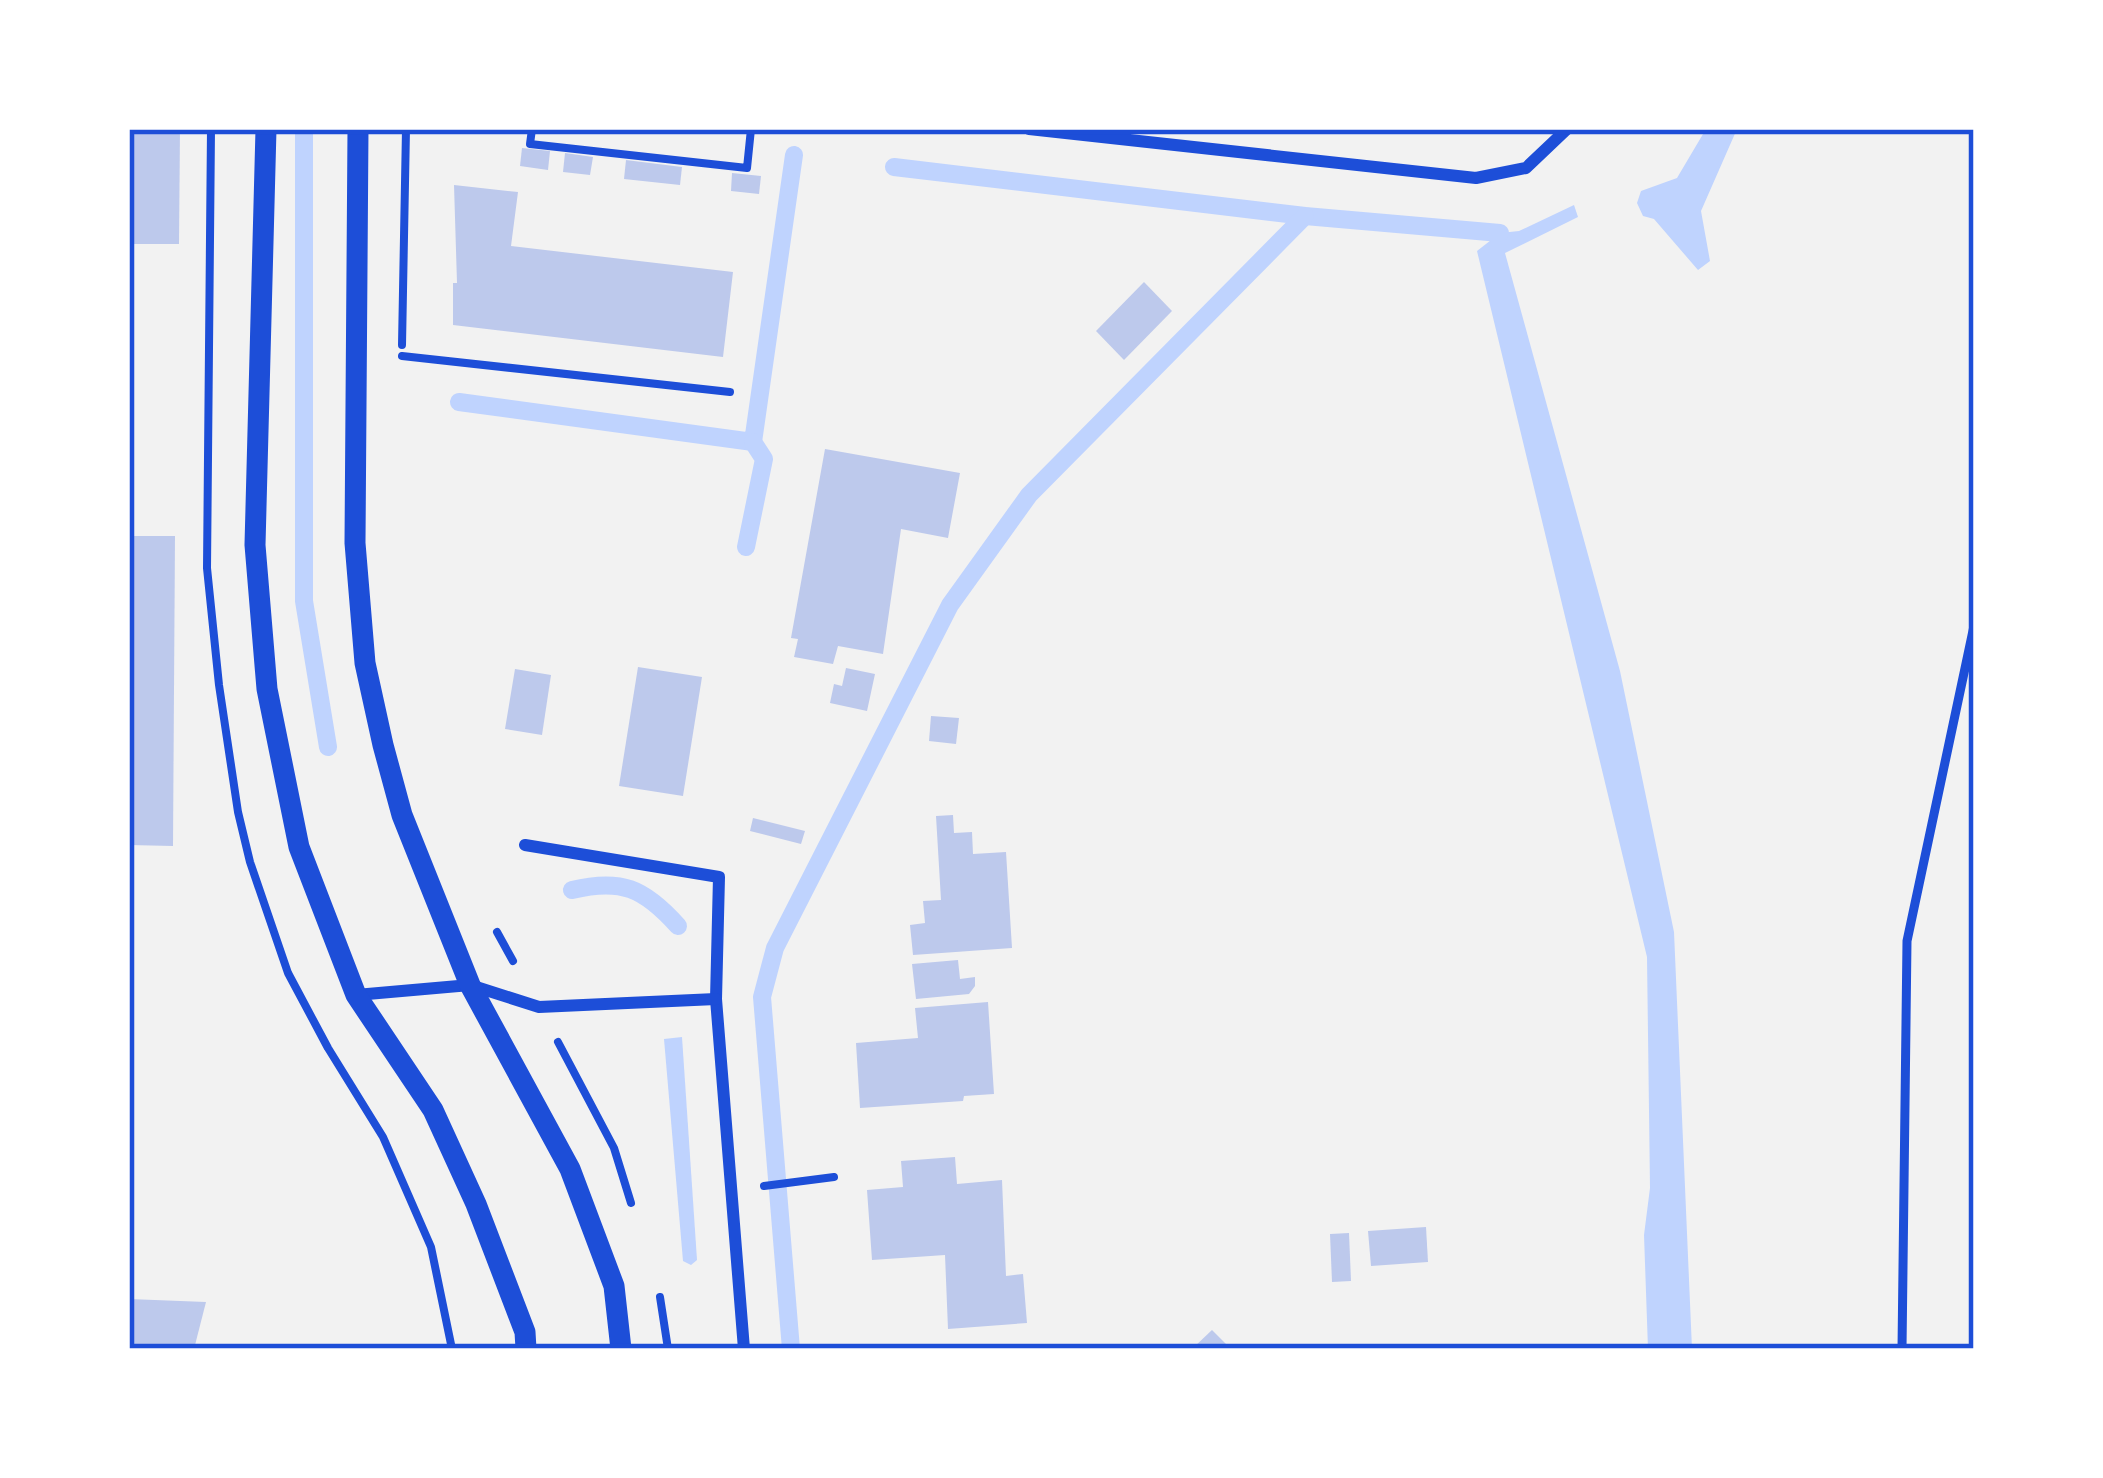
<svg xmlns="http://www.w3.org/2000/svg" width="2103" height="1478" font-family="'Asap Condensed',sans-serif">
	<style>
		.water { fill: #bfd3fe }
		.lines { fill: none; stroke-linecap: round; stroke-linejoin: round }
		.stream { stroke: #bfd3fe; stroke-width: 18 }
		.building { fill: #bdc9ec }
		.path { stroke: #1d4ed8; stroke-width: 8 }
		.service { stroke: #1d4ed8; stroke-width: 9 }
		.minor { stroke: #1d4ed8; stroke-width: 12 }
		.tertiary { stroke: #1d4ed8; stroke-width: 21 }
		.neatline { fill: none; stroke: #1d4ed8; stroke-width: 4.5 }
	</style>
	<rect width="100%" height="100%" fill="#f2f2f2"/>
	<g class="water">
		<polygon points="1706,129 1737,129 1701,211 1710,261 1698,270 1654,219 1643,216 1637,203 1641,191 1677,178"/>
		<polygon points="1574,205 1578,217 1505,253 1620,671 1674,932 1692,1349 1648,1349 1644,1235 1650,1188 1647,957 1477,251 1500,233 1519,231"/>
		<polygon points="682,1037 697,1260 691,1265 683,1261 664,1039"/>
	</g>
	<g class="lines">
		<g class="stream">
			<polyline points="304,129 304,601 328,747"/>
			<polyline points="894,167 1305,216 1500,233"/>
			<polyline points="459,402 753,442 794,155"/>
			<polyline points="746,547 764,459 753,442"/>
			<path d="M572 890C621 878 644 888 678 926"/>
			<polyline points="791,1349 762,997 775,948 950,605 1029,495 1305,216"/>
		</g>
	</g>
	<g class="building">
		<polygon points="129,129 180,129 179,244 129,244"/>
		<polygon points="522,148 550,151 548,170 520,166"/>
		<polygon points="565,153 593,157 590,175 563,172"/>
		<polygon points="626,160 682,167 680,185 624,179"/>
		<polygon points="732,173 761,176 759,194 731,191"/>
		<polygon points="454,185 518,192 511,246 733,272 723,357 453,325 453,283 457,283"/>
		<polygon points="1144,282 1172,311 1124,360 1096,331"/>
		<polygon points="825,449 960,473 948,538 901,529 883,654 838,646 833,664 794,657 798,639 791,638"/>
		<polygon points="129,536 175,536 173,846 129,845"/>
		<polygon points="638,667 702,677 683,796 619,786"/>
		<polygon points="846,668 875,674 867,711 830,703 834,684 842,686"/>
		<polygon points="515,669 551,675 542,735 505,729"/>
		<polygon points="931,716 959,718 956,744 929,741"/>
		<polygon points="953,815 954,833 972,832 973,854 1006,852 1012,948 913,955 910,925 925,923 923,901 941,900 936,816"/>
		<polygon points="753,818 805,831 801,844 750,831"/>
		<polygon points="958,960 960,979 975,977 975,986 969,994 916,999 912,964"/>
		<polygon points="988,1002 994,1094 964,1096 963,1101 860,1108 856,1043 918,1038 915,1008"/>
		<polygon points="955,1157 957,1184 1002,1180 1006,1276 1023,1274 1027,1323 948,1329 945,1255 872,1260 867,1190 903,1187 901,1161"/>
		<polygon points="1426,1227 1428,1262 1371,1266 1368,1231"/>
		<polygon points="1349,1233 1351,1281 1332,1282 1330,1234"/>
		<polygon points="129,1299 206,1302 194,1349 129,1349"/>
		<polygon points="1212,1330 1231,1349 1192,1349"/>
	</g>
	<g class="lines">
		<g class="path">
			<polyline points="211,129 207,568 219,685 238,812 250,862 288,973 328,1048 383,1137 431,1247 452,1349"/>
			<polyline points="532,129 530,144 747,168 751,129"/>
			<polyline points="402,345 406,129"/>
			<polyline points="402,356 730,392"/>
			<polyline points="497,932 513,961"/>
			<polyline points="558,1042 614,1148 631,1203"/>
			<polyline points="764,1186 834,1177"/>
			<polyline points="660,1297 668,1349"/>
		</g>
		<polyline class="service" points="1902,1349 1907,941 1974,626"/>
		<g class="minor">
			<polyline points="1029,129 1476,178 1526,168 1567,129"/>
			<polyline points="525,845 719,877 716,999 744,1349"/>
			<polyline points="356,995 470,985 539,1007 716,999"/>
		</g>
		<g class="tertiary">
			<polyline points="266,129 255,545 267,689 299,847 356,995 433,1110 476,1204 525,1332 526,1349"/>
			<polyline points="358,129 355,543 365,663 383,745 402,815 470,985 570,1169 614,1286 621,1349"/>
		</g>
	</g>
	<rect width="2103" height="1478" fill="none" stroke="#ffffff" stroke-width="264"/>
	<rect x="132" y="132" width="1839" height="1214" class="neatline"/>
</svg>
